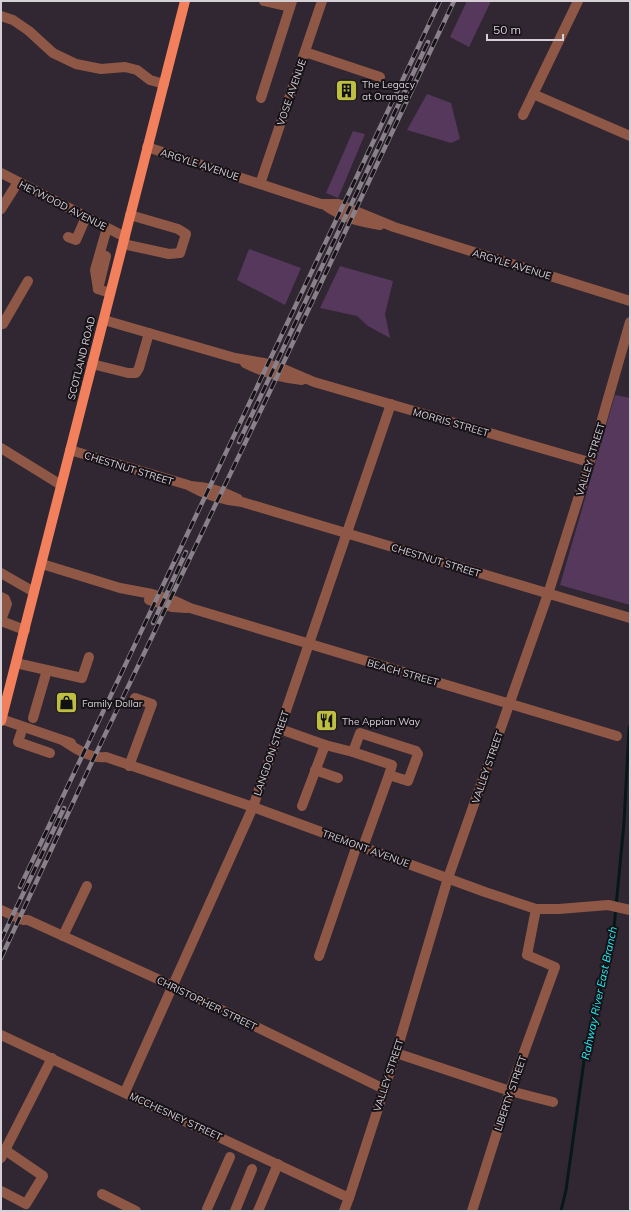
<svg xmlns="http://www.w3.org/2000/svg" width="631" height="1212" font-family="Mulish,sans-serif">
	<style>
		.green { fill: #56385d }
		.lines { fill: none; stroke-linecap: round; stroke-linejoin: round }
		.stream { stroke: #071819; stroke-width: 3 }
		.minor { stroke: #8f5846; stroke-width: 10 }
		.major { stroke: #f3805c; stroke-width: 10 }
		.rail-casing { stroke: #89818a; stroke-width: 4.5 }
		.rail { stroke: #161217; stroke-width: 3; stroke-dasharray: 9; stroke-linecap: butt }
		.labels { text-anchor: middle; stroke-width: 4; stroke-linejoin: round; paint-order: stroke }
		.poi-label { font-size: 10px; fill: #d5cfd6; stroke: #161217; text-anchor: start }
		.street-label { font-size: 10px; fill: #d5cfd6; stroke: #161217 }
		.water-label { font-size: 11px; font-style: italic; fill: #1ef4fa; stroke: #161217 }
	</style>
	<rect width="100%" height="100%" fill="#302732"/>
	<g class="green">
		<polygon points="467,1 495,1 491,1 469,47 450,37"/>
		<polygon points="427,94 451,103 460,139 451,143 407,130"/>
		<polygon points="353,131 365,134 338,198 326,193"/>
		<polygon points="249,249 301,268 285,305 237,280"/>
		<polygon points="340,266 393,281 385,314 390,338 368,326 357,316 320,308"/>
		<polygon points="615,395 630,398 630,605 560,585"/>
	</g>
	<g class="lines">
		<polyline class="stream" points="561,1211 566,1190 584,1061 613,938 624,823 629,729 630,726"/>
		<g class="minor">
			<polyline points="264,1 290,7"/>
			<polyline points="1,16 13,20 29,31 53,53 76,64 101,69 125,67 137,70 150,80 164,84"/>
			<polyline points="305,52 380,77"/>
			<polyline points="533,94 630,136"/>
			<polyline points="261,98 292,1"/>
			<polyline points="523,115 578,1"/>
			<polyline points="147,147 321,204 338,204 394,227 630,301"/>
			<polyline points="1,173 125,237"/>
			<polyline points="260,184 322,1"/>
			<path d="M323 204C343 218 357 221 380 225"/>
			<polyline points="1,209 18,182"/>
			<polyline points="68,237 76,240 86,217"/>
			<polyline points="123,244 169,254 180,253 186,234 178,229 130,215"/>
			<polyline points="106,256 98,289 110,293"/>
			<polyline points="98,289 95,270 107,228"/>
			<polyline points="104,320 235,358 264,363 286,370 314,382 589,462"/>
			<polyline points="3,324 28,281"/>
			<path d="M245 363C263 372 281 378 302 380"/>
			<polyline points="92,364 128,373 136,373 139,368 149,333"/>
			<polyline points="1,448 61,485"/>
			<path d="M70 450 188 485C205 495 222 500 242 502L630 618"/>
			<path d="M191 486C208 487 223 491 238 499"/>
			<polyline points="42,564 120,588 152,594 175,601 190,608 617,736"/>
			<polyline points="1,573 34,592"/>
			<polyline points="1,597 5,599 7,604 1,620"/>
			<polyline points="149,600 172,607 186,608"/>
			<polyline points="1,621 25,630"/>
			<polyline points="16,663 82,678 89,657"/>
			<polyline points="33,718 47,670"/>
			<polyline points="1,719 71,743"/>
			<polyline points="23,727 18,742 50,753"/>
			<polyline points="280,729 325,745"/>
			<path d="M64 741C76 749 91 759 106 757L253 807 485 892 536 909H559L608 905 630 910"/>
			<polyline points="353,752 392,765 389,775"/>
			<polyline points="129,766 152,704 135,698"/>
			<polyline points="315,770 338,778"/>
			<polyline points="302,806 325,745 353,752 360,733 416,751 418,754 408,781 389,775 363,847"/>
			<polyline points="1,910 23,920 28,920 162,981 384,1089"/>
			<polyline points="63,936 87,886"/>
			<polyline points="319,956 357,845"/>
			<polyline points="1,1035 349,1198"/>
			<polyline points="396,1053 510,1091 553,1102"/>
			<polyline points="125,1092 253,807 391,404"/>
			<polyline points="1,1158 52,1058"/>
			<polyline points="1,1191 26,1204 43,1176 5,1150"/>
			<polyline points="102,1194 136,1211"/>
			<polyline points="207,1209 230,1157"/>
			<polyline points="235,1211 252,1169"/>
			<polyline points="258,1211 278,1164"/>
			<polyline points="344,1211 349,1198 396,1053 448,878 548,594 591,458 630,322"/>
			<polyline points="472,1211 510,1091 555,967 527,955 536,909"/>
		</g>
		<polyline class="major" points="1,721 185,1"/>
		<defs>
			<g id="rail">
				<polyline points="239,442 428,42"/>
				<polyline points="153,623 186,552"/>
				<polyline points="20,887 440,1"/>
				<polyline points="1,940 64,808"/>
				<polyline points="1,958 91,764 272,387 454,1"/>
			</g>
		</defs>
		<use href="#rail" class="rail-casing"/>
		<use href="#rail" class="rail"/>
	</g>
	<defs>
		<symbol id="building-square" viewBox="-11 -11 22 22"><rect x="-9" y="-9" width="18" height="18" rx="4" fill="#bebf42" stroke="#161217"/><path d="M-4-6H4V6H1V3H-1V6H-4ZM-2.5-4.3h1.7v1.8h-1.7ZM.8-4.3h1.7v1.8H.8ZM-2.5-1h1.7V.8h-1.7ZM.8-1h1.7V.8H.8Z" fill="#111"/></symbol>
		<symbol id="shop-square" viewBox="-11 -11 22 22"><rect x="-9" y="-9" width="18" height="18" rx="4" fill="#bebf42" stroke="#161217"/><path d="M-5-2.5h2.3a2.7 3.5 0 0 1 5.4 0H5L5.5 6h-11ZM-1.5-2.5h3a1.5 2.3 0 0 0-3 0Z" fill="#111"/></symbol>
		<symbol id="restaurant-square" viewBox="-11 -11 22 22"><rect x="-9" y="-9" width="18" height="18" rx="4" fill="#bebf42" stroke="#161217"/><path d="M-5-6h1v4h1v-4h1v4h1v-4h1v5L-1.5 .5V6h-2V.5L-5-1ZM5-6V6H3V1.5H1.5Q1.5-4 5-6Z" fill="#111"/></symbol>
	</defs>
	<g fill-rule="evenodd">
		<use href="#building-square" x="334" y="78" width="25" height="25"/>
		<use href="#shop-square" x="54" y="690" width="25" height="25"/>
		<use href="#restaurant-square" x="314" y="708" width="25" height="25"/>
	</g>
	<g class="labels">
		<g class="poi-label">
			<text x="362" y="88">The Legacy<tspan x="362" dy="12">at Orange</tspan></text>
			<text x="82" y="707">Family Dollar</text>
			<text x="342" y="725">The Appian Way</text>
		</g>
		<g class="street-label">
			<text transform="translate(291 92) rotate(-71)" y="4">VOSE AVENUE</text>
			<text transform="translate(200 164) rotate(18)" y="4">ARGYLE AVENUE</text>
			<text transform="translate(63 205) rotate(27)" y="4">HEYWOOD AVENUE</text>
			<text transform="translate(512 264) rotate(17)" y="4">ARGYLE AVENUE</text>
			<text transform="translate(81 358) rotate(-76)" y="4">SCOTLAND ROAD</text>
			<text transform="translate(451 422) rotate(16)" y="4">MORRIS STREET</text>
			<text transform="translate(590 459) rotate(-73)" y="4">VALLEY STREET</text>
			<text transform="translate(129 468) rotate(17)" y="4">CHESTNUT STREET</text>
			<text transform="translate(436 560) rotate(17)" y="4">CHESTNUT STREET</text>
			<text transform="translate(403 672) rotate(16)" y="4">BEACH STREET</text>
			<text transform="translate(271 753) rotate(-71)" y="4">LANGDON STREET</text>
			<text transform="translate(487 767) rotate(-71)" y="4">VALLEY STREET</text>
			<text transform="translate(366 848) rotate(20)" y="4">TREMONT AVENUE</text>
			<text transform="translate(207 1003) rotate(26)" y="4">CHRISTOPHER STREET</text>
			<text transform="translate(388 1075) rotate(-72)" y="4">VALLEY STREET</text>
			<text transform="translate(510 1093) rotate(-71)" y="4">LIBERTY STREET</text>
			<text transform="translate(176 1116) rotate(25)" y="4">MCCHESNEY STREET</text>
		</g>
		<g class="water-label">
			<text transform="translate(599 993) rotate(-78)" y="4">Rahway River East Branch</text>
		</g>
	</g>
	<rect width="631" height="1212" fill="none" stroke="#d5cfd6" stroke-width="4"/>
	<path d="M487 34v6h76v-6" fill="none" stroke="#d5cfd6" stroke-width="2"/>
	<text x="493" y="34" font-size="12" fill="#d5cfd6" stroke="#161217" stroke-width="3" paint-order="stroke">50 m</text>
</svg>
